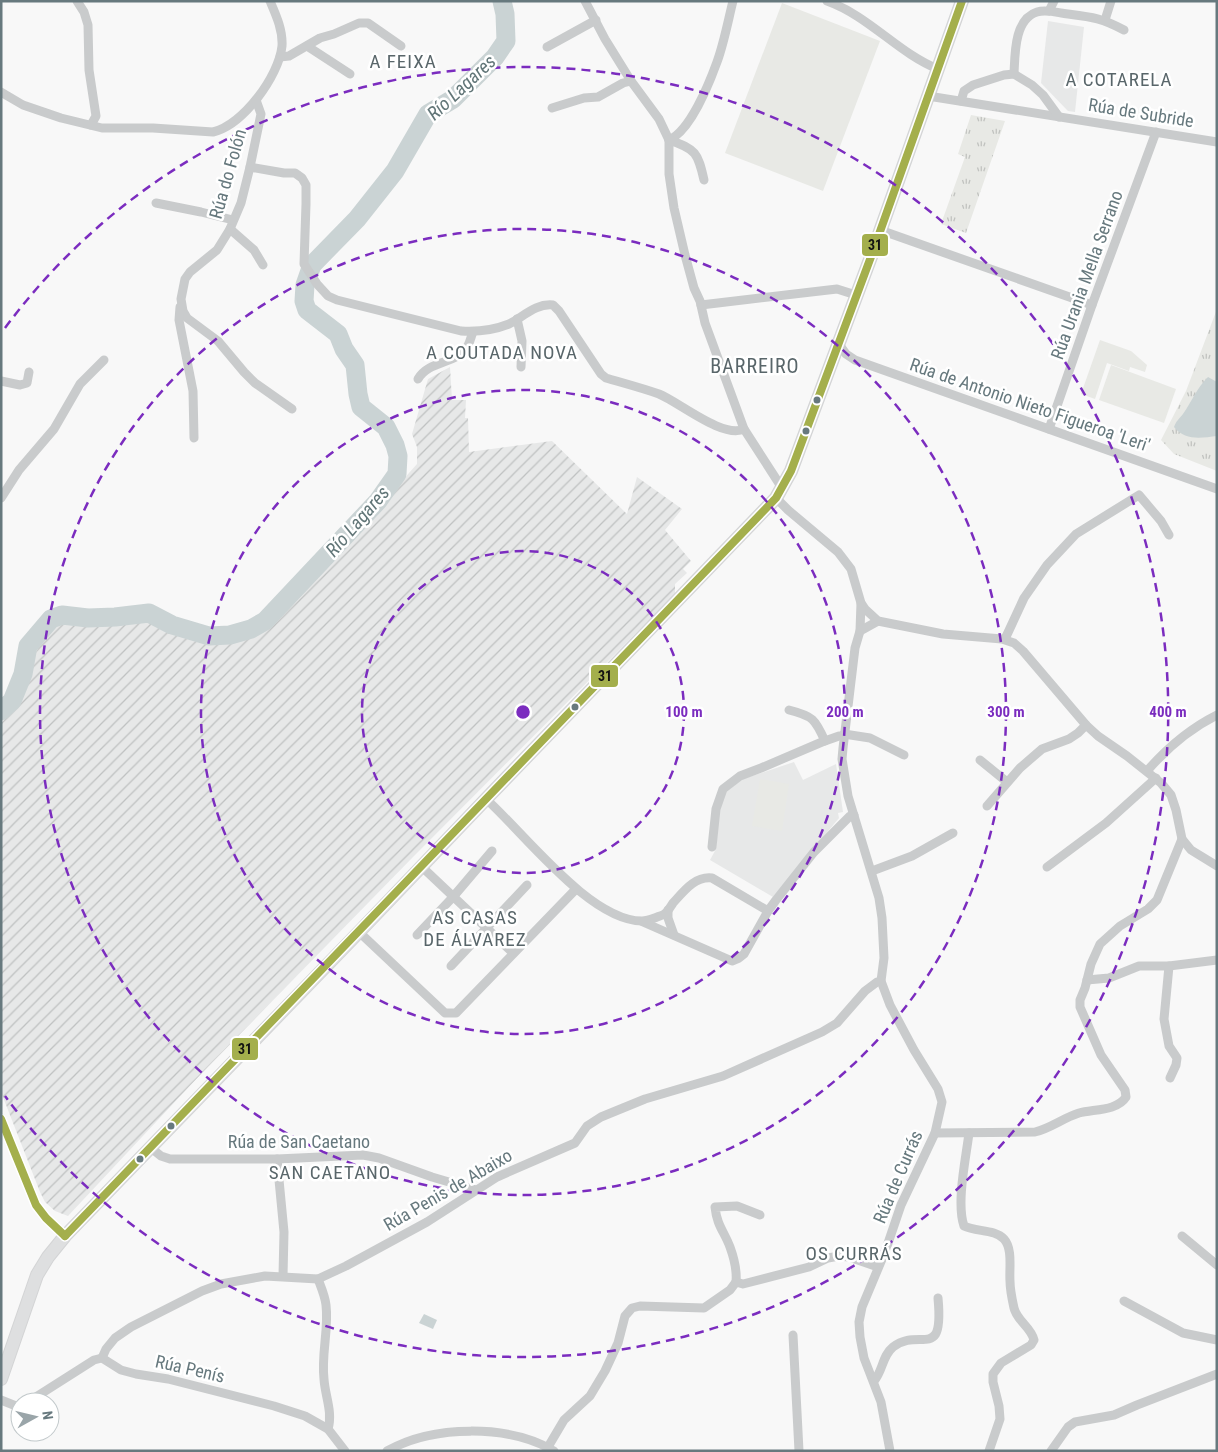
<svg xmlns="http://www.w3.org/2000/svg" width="1218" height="1452" font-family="'Roboto Condensed',sans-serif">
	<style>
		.built { fill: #e7e8e8 }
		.industrial { fill: url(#industrial-furrows) }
		.grass { fill: url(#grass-tufts) }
		.pitch { fill: #e8e9e5 }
		.water { fill: #cad3d4 }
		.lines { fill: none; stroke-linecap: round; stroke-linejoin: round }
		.river { stroke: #cad3d4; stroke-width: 19 }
		.secondary-casing { stroke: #d3d4d5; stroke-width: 14 }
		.street { stroke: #c9cbcc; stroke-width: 9 }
		.secondary { stroke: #dedfe0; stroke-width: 12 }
		.bus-1-casing { stroke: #fff; stroke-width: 11 }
		.bus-1 { stroke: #a4af4c; stroke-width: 8 }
		.ring { fill: none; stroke: #7b2cbf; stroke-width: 2.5; stroke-dasharray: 9 6 }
		.bus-dot { fill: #67797e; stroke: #fff; stroke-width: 2 }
		.labels { text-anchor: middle; stroke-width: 5; stroke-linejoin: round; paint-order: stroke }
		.street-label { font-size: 18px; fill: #67797e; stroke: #fff }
		.neighbourhood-label { font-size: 19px; letter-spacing: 1px; fill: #59666a; stroke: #fff }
		.water-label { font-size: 19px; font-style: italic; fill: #627678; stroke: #fff }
		.quarter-label { font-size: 20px; letter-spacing: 1px; fill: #59666a; stroke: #fff }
		.centre { fill: #7b2cbf; stroke: #fff; stroke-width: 2.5 }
		.ring-label { font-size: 15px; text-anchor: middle; font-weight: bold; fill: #7b2cbf; stroke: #fff; stroke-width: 5; stroke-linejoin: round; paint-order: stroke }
		.line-badge { stroke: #fff; stroke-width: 2 }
		.pale-badge-label { font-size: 14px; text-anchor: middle; font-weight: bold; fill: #111 }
	</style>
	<defs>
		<pattern id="industrial-furrows" width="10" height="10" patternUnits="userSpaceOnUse" patternTransform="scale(1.25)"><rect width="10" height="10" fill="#e7e8e8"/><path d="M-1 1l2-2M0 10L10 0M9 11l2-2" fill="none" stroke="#bfc1c1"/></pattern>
		<pattern id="grass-tufts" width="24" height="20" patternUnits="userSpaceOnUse" patternTransform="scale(1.25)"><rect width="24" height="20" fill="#e8e9e5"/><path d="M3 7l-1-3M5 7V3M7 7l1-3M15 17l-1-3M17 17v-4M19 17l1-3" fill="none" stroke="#c0c2bf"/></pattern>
	</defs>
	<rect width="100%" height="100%" fill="#f8f8f8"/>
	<g class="built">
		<polygon points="1048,21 1084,27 1075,112 1068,111 1041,83"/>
		<polygon points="794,762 803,780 836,764 843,812 838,813 839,818 773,897 710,860 716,849 720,802 725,792 743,779"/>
	</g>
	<polygon class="industrial" points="450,367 452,400 466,400 465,418 468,418 469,452 552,441 627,514 637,477 682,509 665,530 691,561 683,569 687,573 675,584 675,594 413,857 200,1075 68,1216 55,1211 45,1202 40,1192 1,1092 1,724 30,680 31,661 53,621 61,618 121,619 145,616 165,627 213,640 222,641 247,636 265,628 368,519 417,464 417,447 412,434 428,379"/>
	<g class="grass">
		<polygon points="971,115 1005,121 966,233 941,224 965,157 958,154"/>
		<polygon points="1217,309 1217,471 1174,454 1161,440 1186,391"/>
	</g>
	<g class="pitch">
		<polygon points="782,3 880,41 823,191 725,153"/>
		<polygon points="1100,340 1131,351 1147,365 1145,372 1130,367 1129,371 1107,363 1095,399 1081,394"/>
		<polygon points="1111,365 1176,389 1164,423 1099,400"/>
		<polygon points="760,779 789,784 782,831 752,826"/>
	</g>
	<g class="water">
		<path d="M1208 377 1217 382V436C1201 438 1185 441 1174 427 1176 421 1179 419 1183 414 1192 401 1197 388 1208 377Z"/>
		<polygon points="424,1314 437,1320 433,1329 419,1323"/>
	</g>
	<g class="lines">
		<polyline class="river" points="1,711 12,701 23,674 28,646 51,619 62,615 88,618 115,617 149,613 172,625 209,636 230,635 251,629 265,621 378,501 397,474 398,456 395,445 386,427 361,407 358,394 355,365 344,349 338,334 307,310 304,301 305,285 312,265 357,219 395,171 428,114 453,99 495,57 506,41 505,14 502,1"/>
		<defs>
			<polyline id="secondary" points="1,1379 37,1275 48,1257 65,1236 359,932 486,799 776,498 791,471 872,254 962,1"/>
		</defs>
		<use href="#secondary" class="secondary-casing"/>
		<g class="street">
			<polyline points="77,1 84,12 88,25 89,70 96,116 91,125"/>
			<polyline points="585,1 605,39 631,81 659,119 669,140 669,174 674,208 685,255 694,288 700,301 705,323 744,429 782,488"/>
			<path d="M827 1C869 16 898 53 938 69"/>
			<polyline points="1049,11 1054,1"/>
			<polyline points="1105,20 1111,1"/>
			<polyline points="307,46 350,74"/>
			<polyline points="547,47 596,20"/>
			<polyline points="280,57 289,56 320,38 334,34 359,23 368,23 401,46"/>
			<path d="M1014 74C1015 55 1014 19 1037 12 1047 9 1058 13 1068 14 1092 17 1102 18 1124 30"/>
			<path d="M1 92 23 105 61 118 102 128H153L213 132C243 125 279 76 282 46 283 30 276 15 270 1"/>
			<polyline points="928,96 1217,142"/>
			<polyline points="256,100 261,114 250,167 241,203 230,229 217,250 190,272 185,279 181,299 183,311 187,318 218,341 244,372 255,383 292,409"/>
			<polyline points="961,101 964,91 973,85 1004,75 1014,74 1032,85 1043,95 1059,117"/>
			<polyline points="552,108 584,98 598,97 623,83 631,81"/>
			<path d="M669 140C690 131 709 84 717 62 724 43 728 21 733 1"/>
			<path d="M669 140C696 149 698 153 704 180"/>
			<path d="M250 167 284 173H295L302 178 306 185V204L304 264 317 284 328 296 337 300 461 331C477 332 494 330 509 324 523 317 536 303 553 305L559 311 601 374 606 378C623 383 642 388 659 394 679 402 723 439 744 429"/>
			<polyline points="156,203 201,212 233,220"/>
			<polyline points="230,229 254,250 263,265"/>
			<polyline points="880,230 1092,305"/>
			<polyline points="701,305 837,289 856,295"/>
			<polyline points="180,307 179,320 193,391 194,438"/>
			<polyline points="517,319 522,341 521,367"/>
			<polyline points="838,343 846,354 855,360 1217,489"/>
			<path d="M418 379C429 360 457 364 467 347 470 343 471 336 473 332"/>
			<polyline points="1,381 20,385 27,383 29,372"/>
			<polyline points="1049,429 1092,305 1156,132"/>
			<polyline points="1,498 19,470 54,429 80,384 104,360"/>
			<polyline points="776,498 788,510 838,552 851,569 861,603 865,609 878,621 943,634 1002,639 1014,643 1023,651 1086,725 1098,736 1127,756 1161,783 1171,795 1176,810 1182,839 1191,850 1217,866"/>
			<polyline points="861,603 860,631 855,648 843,748 842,759 848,796 879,898 882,918 884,958 881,981 890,1005 914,1050 938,1089 942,1102 935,1133 901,1205 885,1252 862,1307 859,1322 860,1337 864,1358 881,1402 890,1451"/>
			<polyline points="860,631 878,621"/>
			<polyline points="1005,639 1024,598 1047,565 1076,534 1139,495 1161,521 1169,535"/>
			<path d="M789 710C813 716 815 719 825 741"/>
			<polyline points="844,734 870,738 904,755"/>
			<polyline points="980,760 1007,782"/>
			<path d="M1147 771C1167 748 1189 729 1217 715"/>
			<path d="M486 799C524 833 590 921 642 921 647 921 654 918 660 916 667 914 669 909 673 903 684 891 695 876 712 878L768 911"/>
			<polyline points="987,806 1020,768 1042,749 1069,739 1078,733 1086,725"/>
			<polyline points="712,847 716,809 723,789 740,776 761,768 822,742 839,736 844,736"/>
			<polyline points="422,867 513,953"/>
			<polyline points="1047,867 1106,823 1156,778"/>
			<polyline points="872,871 912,856 953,833"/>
			<polyline points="668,910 668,918 674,935"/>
			<polyline points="643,922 732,961 739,958 744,954 768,911 776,900 814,852 850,816 854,815"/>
			<polyline points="359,932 445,1013 456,1013 576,889"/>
			<polyline points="417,935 453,897 492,851"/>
			<polyline points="451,966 527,885"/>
			<polyline points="1169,966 1164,1019 1169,1046 1177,1058 1176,1065 1170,1078"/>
			<polyline points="1087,980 1109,978 1139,966 1169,966 1217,960"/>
			<polyline points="1,1118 36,1205 46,1218 65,1236"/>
			<path d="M935 1133 1035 1132C1051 1128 1063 1118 1079 1113 1094 1109 1117 1111 1126 1097L1125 1090 1101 1055 1080 1007V1000L1085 988 1091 964 1100 944 1120 926 1148 909 1157 900 1182 839"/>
			<path d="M969 1133C966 1158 956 1203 964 1226 976 1232 995 1229 1004 1239 1013 1249 1009 1269 1010 1281 1010 1290 1012 1299 1014 1308 1017 1321 1031 1327 1034 1340L1031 1345 1001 1363 993 1374V1382L999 1406 1000 1419 989 1451"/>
			<polyline points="151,1148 161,1156 170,1159 277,1159 363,1155 379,1158 432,1177 476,1190"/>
			<polyline points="277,1159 284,1232 283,1276"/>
			<polyline points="1182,1236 1217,1265"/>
			<path d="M318 1279C321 1287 325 1296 326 1305 329 1330 321 1354 324 1379 325 1396 333 1412 328 1429"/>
			<path d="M736 1282C737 1271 734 1258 730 1247 724 1231 717 1226 715 1207L737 1206 760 1215"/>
			<polyline points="1124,1301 1183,1333 1217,1340"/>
			<polyline points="793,1335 799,1451"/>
			<polyline points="102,1358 106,1349 115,1338 131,1327 202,1291 221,1284 265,1276 318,1279 346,1266 427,1222 497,1177 575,1143 587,1126 601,1117 645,1099 723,1076 822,1032 837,1023 865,991 877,982 881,981"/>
			<path d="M874 1381C883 1371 882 1356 893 1347 920 1326 944 1363 938 1298"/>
			<polyline points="1,1400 16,1406 20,1406"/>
			<polyline points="28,1402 94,1360 102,1358 121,1370 136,1374 168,1379 274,1406 305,1416 328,1429 345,1451"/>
			<polyline points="548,1447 564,1420 590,1396 605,1371 618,1343 625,1316 632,1308 640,1306 704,1308 730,1290 736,1282 743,1284 809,1267 828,1258 839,1256 849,1257 878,1267"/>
			<path d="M387 1451C432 1425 509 1424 554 1451"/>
			<polyline points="1051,1451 1068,1427 1075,1422 1114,1415 1137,1405 1217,1374"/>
		</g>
		<use href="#secondary" class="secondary"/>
		<defs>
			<g id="bus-1">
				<polyline points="1,1119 36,1205 46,1218 65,1236"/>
				<polyline points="65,1236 776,498 791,471 872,254 962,1"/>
			</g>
		</defs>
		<use href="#bus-1" class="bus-1-casing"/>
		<use href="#bus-1" class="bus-1"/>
	</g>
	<g class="ring">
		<circle cx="523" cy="712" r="161"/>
		<circle cx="523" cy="712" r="322"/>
		<circle cx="523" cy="712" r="483"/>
		<path d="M5 328A645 645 0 1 1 5 1096"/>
	</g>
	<g class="bus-dot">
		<circle cx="817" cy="400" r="4.5"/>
		<circle cx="806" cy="431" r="4.5"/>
		<circle cx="575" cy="707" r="4.5"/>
		<circle cx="171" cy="1126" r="4.5"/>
		<circle cx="140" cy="1159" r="4.5"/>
	</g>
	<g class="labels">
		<g class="street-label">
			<text transform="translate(1141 113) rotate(9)" y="6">Rúa de Subride</text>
			<text transform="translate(228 174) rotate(-74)" y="6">Rúa do Folón</text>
			<text transform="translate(1087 275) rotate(-70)" y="6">Rúa Urania Mella Serrano</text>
			<text transform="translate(1030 405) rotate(19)" y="6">Rúa de Antonio Nieto Figueroa 'Leri'</text>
			<text x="299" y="1148">Rúa de San Caetano</text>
			<text transform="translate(898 1177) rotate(-67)" y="6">Rúa de Currás</text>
			<text transform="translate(448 1190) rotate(-30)" y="6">Rúa Penis de Abaixo</text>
			<text transform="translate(190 1369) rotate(13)" y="6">Rúa Penís</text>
		</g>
		<g class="neighbourhood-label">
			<text x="403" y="68">A FEIXA</text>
			<text x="1119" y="86">A COTARELA</text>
			<text x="502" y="359">A COUTADA NOVA</text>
			<text x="475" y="924">AS CASAS<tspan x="475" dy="22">DE ÁLVAREZ</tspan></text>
			<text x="330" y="1179">SAN CAETANO</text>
			<text x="854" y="1260">OS CURRÁS</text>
		</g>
		<g class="water-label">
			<text transform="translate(461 87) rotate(-43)" y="7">Río Lagares</text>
			<text transform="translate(357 521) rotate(-49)" y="7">Río Lagares</text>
		</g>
		<g class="quarter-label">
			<text x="755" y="373">BARREIRO</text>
		</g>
	</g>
	<circle cx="523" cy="712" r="8" class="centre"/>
	<g class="ring-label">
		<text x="684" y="717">100 m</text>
		<text x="845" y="717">200 m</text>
		<text x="1006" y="717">300 m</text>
		<text x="1168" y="717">400 m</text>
	</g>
	<g class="line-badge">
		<rect x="861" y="233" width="28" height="24" rx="5" fill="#a4af4c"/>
		<rect x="590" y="664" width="29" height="24" rx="5" fill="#a4af4c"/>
		<rect x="231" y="1037" width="28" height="24" rx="5" fill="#a4af4c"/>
	</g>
	<g class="pale-badge-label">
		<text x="875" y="250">31</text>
		<text x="605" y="681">31</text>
		<text x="245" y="1054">31</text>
	</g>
	<rect width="1218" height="1452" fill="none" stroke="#67797e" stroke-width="5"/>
	<g transform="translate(35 1417) rotate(82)"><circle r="24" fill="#ffffff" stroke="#c2c9cb"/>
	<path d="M0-4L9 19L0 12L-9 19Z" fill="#9aa5a9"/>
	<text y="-8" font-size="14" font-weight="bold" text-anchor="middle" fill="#67797e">N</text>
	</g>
</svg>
